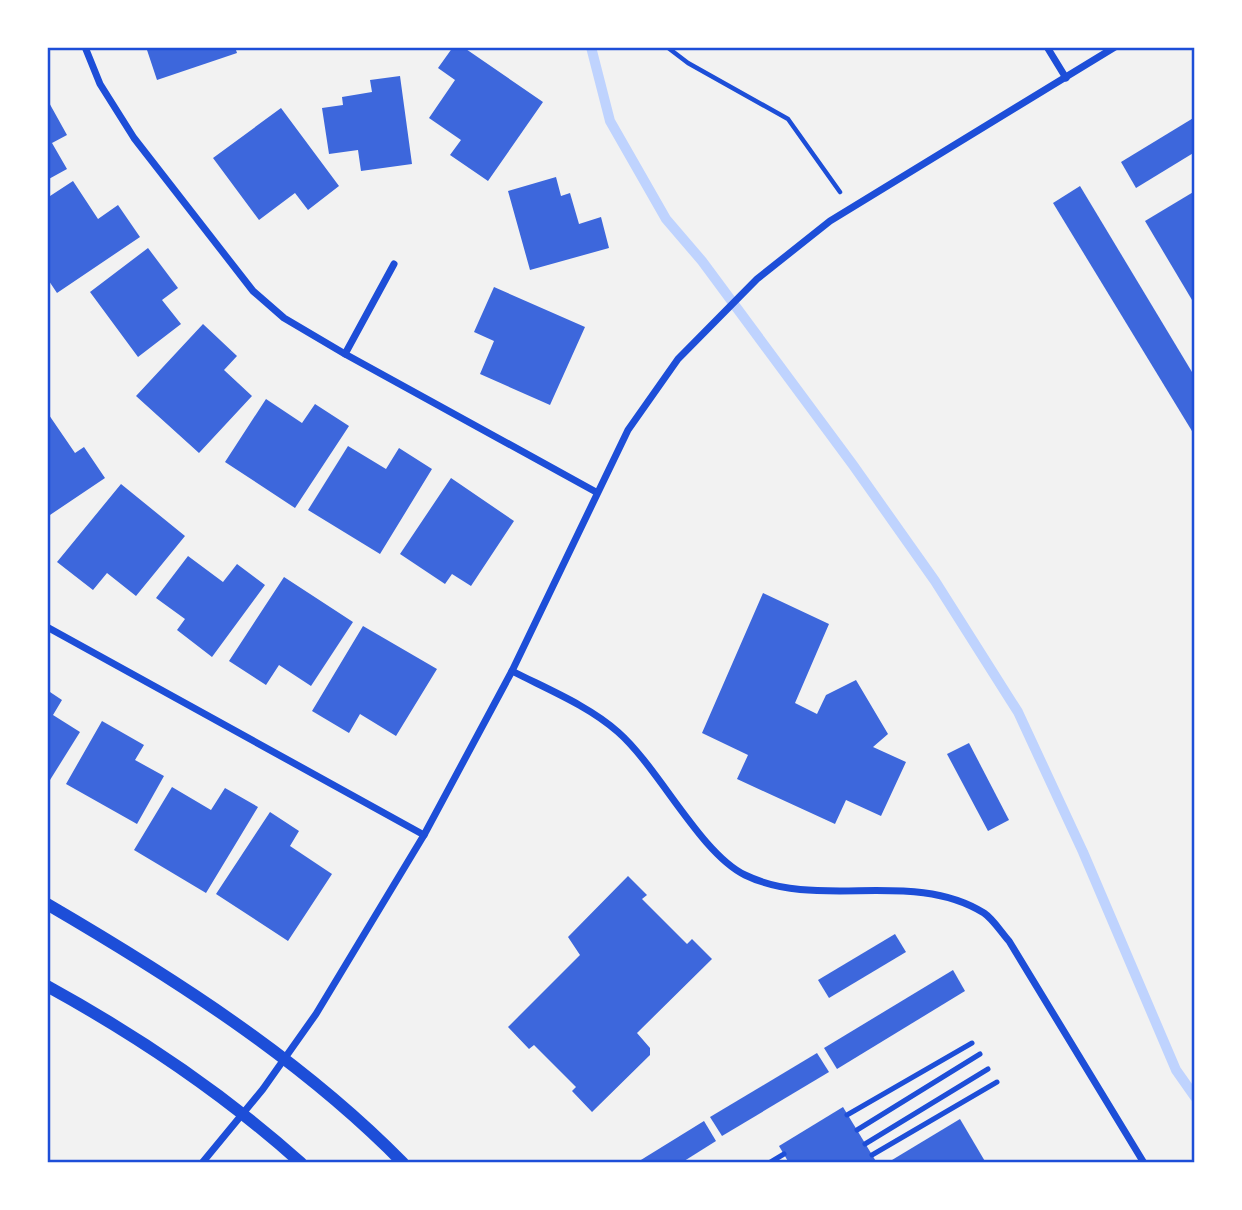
<svg xmlns="http://www.w3.org/2000/svg" width="1242" height="1210" font-family="'DM Sans',sans-serif">
	<style>
		.lines { fill: none; stroke-linecap: round; stroke-linejoin: round }
		.stream { stroke: #bfd3fe; stroke-width: 10 }
		.building { fill: #3d67dc }
		.path { stroke: #1d4ed8; stroke-width: 4.5 }
		.service { stroke: #1d4ed8; stroke-width: 5 }
		.minor { stroke: #1d4ed8; stroke-width: 7 }
		.tertiary { stroke: #1d4ed8; stroke-width: 12 }
		.neatline { fill: none; stroke: #1d4ed8; stroke-width: 2.5 }
	</style>
	<rect width="100%" height="100%" fill="#f2f2f2"/>
	<g class="lines">
		<polyline class="stream" points="591,47 610,121 666,219 702,261 853,465 935,581 1018,712 1083,852 1176,1070 1195,1097"/>
	</g>
	<g class="building">
		<polygon points="146,47 235,47 237,53 157,80"/>
		<polygon points="453,47 463,47 543,102 488,181 450,155 461,140 429,118 455,80 438,68"/>
		<polygon points="400,76 412,164 361,171 358,150 329,154 322,108 343,105 342,97 372,92 370,80"/>
		<polygon points="47,99 67,135 52,143 67,169 47,180"/>
		<polygon points="281,108 339,186 308,210 295,193 259,220 213,158"/>
		<polygon points="1195,117 1195,152 1136,188 1121,162"/>
		<polygon points="556,177 561,196 570,193 579,224 601,217 609,248 530,270 508,191"/>
		<polygon points="73,181 98,219 118,205 140,237 57,293 47,278 47,198"/>
		<polygon points="1080,186 1195,377 1195,436 1053,203"/>
		<polygon points="1195,191 1195,305 1145,221"/>
		<polygon points="148,248 178,288 162,300 181,324 138,357 90,292"/>
		<polygon points="494,287 585,327 550,405 480,374 494,341 474,332"/>
		<polygon points="203,324 237,356 224,370 252,396 199,453 136,396"/>
		<polygon points="266,399 302,423 315,404 349,426 295,508 225,462"/>
		<polygon points="49,415 75,453 84,447 105,478 47,517"/>
		<polygon points="348,446 386,469 399,448 432,469 380,554 308,510"/>
		<polygon points="451,478 514,521 471,586 452,574 445,584 400,554"/>
		<polygon points="121,484 185,536 136,596 107,573 93,590 57,562"/>
		<polygon points="188,556 223,582 237,564 265,585 212,657 177,630 185,619 156,598"/>
		<polygon points="284,577 353,622 311,686 279,665 266,685 229,661"/>
		<polygon points="763,593 829,624 795,703 817,714 826,695 856,680 888,734 873,747 906,762 881,816 846,800 835,824 737,779 748,755 702,733"/>
		<polygon points="363,626 437,669 396,736 360,714 349,733 312,711"/>
		<polygon points="47,690 62,700 53,715 80,732 50,780 47,778"/>
		<polygon points="102,721 144,745 135,760 164,776 137,824 66,784"/>
		<polygon points="969,743 1009,820 988,831 947,754"/>
		<polygon points="172,787 211,810 225,788 258,807 206,893 134,850"/>
		<polygon points="270,812 299,831 290,846 332,874 288,941 216,894"/>
		<polygon points="628,876 647,895 642,899 687,944 692,939 712,959 637,1033 650,1048 650,1055 592,1112 572,1091 576,1087 534,1045 529,1049 508,1027 580,955 568,937"/>
		<polygon points="895,934 906,952 829,998 818,980"/>
		<polygon points="953,970 965,991 837,1069 824,1048"/>
		<polygon points="817,1053 829,1072 722,1136 710,1117"/>
		<polygon points="843,1107 877,1163 789,1163 779,1146"/>
		<polygon points="960,1119 986,1163 887,1163"/>
		<polygon points="704,1121 716,1141 681,1163 636,1163"/>
	</g>
	<g class="lines">
		<polyline class="path" points="667,47 688,63 788,119 840,192"/>
		<g class="service">
			<polyline points="847,1115 972,1043"/>
			<polyline points="857,1130 980,1054"/>
			<polyline points="865,1144 988,1069"/>
			<polyline points="872,1155 997,1082"/>
			<polyline points="769,1163 784,1154"/>
		</g>
		<g class="minor">
			<polyline points="85,47 100,84 134,138 253,291 284,318 345,354 596,492"/>
			<polyline points="1047,47 1066,78"/>
			<polyline points="345,354 394,264"/>
			<polyline points="47,627 424,835"/>
			<path d="M512 671C547 689 589 706 618 732 659 768 700 853 745 875 819 911 912 868 984 913 993 919 1001 932 1009 941L1144 1163"/>
			<polyline points="202,1163 263,1089 316,1014 424,835 512,671 628,430 678,359 757,279 830,221 1115,47"/>
		</g>
		<g class="tertiary">
			<path d="M47 904C172 977 301 1059 403 1163"/>
			<path d="M47 986C138 1036 224 1094 301 1163"/>
		</g>
	</g>
	<rect width="1242" height="1210" fill="none" stroke="#ffffff" stroke-width="98"/>
	<rect x="49" y="49" width="1144" height="1112" class="neatline"/>
</svg>
